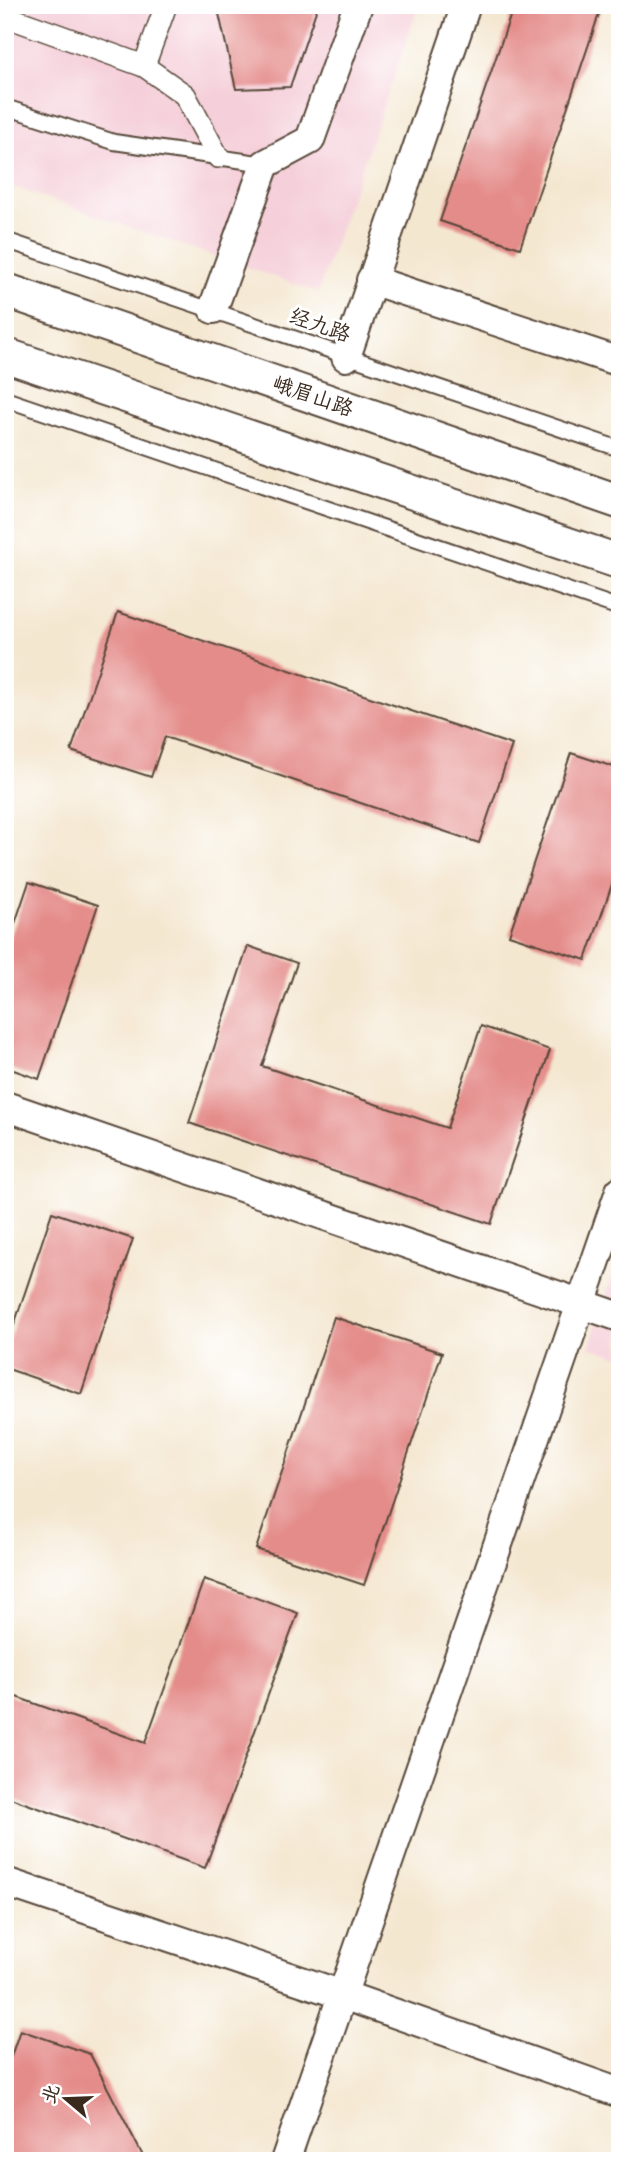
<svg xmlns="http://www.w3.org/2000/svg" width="625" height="2166" font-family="Dekko,'LXGW WenKai TC',sans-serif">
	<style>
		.built { fill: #f5cfd9 }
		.building { fill: #e48c8a }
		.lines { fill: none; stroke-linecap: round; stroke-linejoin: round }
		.service-casing { stroke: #574639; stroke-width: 18 }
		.pedestrian-casing { stroke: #574639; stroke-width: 24 }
		.minor-casing { stroke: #574639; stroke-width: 32 }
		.tertiary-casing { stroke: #574639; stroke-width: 37 }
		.service { stroke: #fff; stroke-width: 14 }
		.pedestrian { stroke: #fff; stroke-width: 21 }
		.minor { stroke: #fff; stroke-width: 28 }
		.tertiary { stroke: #fff; stroke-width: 33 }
		.labels { text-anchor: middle; stroke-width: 6; stroke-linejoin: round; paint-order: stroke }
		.street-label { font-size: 21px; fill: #3b2a1e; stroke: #fff }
	</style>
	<rect width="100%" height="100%" fill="#fff"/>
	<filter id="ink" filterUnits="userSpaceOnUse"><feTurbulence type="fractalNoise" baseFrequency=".0143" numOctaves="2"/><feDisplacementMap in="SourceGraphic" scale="14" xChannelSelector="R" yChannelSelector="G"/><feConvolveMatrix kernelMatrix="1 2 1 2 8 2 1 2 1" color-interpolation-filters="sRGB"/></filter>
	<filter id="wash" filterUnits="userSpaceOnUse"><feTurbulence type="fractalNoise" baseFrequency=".00686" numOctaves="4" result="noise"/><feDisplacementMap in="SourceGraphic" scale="28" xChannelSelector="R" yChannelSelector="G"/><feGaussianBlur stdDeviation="1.57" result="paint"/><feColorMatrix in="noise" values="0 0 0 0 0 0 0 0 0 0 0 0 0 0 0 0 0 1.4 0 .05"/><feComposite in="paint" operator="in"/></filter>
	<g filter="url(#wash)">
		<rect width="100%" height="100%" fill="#f4e7d0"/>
		<g class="built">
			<polygon points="5,5 419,5 318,292 5,184"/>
			<polygon points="620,1256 620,1357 589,1347"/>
		</g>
		<g id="blocks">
			<g class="building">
				<polygon points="217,5 318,5 290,87 236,89"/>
				<polygon points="514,5 602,5 520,248 440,221"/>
				<polygon points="118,612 512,745 479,843 165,737 151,777 71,751"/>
				<polygon points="571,753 620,769 620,861 586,960 509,935"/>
				<polygon points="29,882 98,905 39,1079 5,1067 5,953"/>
				<polygon points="248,946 297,963 262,1066 447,1128 481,1026 550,1050 491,1224 189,1123"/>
				<polygon points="52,1212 133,1239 81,1394 5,1368 5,1352"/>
				<polygon points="334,1317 442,1353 364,1585 256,1549"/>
				<polygon points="204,1579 298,1613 205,1868 5,1796 5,1693 145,1743"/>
				<polygon points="20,2030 90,2054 142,2154 139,2161 5,2161 5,2074"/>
			</g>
		</g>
	</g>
	<g filter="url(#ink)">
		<use href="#blocks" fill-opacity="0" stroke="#574639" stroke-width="2"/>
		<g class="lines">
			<defs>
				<g id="service">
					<polyline points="5,107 114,142 265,164"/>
					<polyline points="5,240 620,449"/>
					<polyline points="5,399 620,608"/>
				</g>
				<g id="pedestrian">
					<polyline points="5,16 144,66 185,95 218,157"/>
					<polyline points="144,66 166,5"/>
				</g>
				<g id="minor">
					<polyline points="371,280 620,362"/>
					<polyline points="213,309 265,164 310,140 358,5"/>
					<polyline points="346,357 466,5"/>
					<polyline points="5,1106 620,1317"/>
					<polyline points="5,1882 343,1995 620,2093"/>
					<polyline points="285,2161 620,1191"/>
				</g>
				<g id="tertiary">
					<polyline points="5,290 620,502"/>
					<polyline points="5,355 620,562"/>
				</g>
			</defs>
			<use href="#service" class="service-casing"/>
			<use href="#pedestrian" class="pedestrian-casing"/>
			<use href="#minor" class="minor-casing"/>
			<use href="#tertiary" class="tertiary-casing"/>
			<use href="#service" class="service"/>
			<use href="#pedestrian" class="pedestrian"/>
			<use href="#minor" class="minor"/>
			<use href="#tertiary" class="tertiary"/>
		</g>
	</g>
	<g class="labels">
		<g class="street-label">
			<text transform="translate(320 325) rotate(19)" y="7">经九路</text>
			<text transform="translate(313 396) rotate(19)" y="7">峨眉山路</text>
		</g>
	</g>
	<rect width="625" height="2166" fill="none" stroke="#fff" stroke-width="28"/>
	<g transform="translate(66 2099) rotate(289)" stroke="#ffffff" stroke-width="5" paint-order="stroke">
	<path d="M0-5L12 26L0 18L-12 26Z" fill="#3b2a1e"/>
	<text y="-10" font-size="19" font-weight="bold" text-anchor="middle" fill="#3b2a1e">北</text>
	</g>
</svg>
